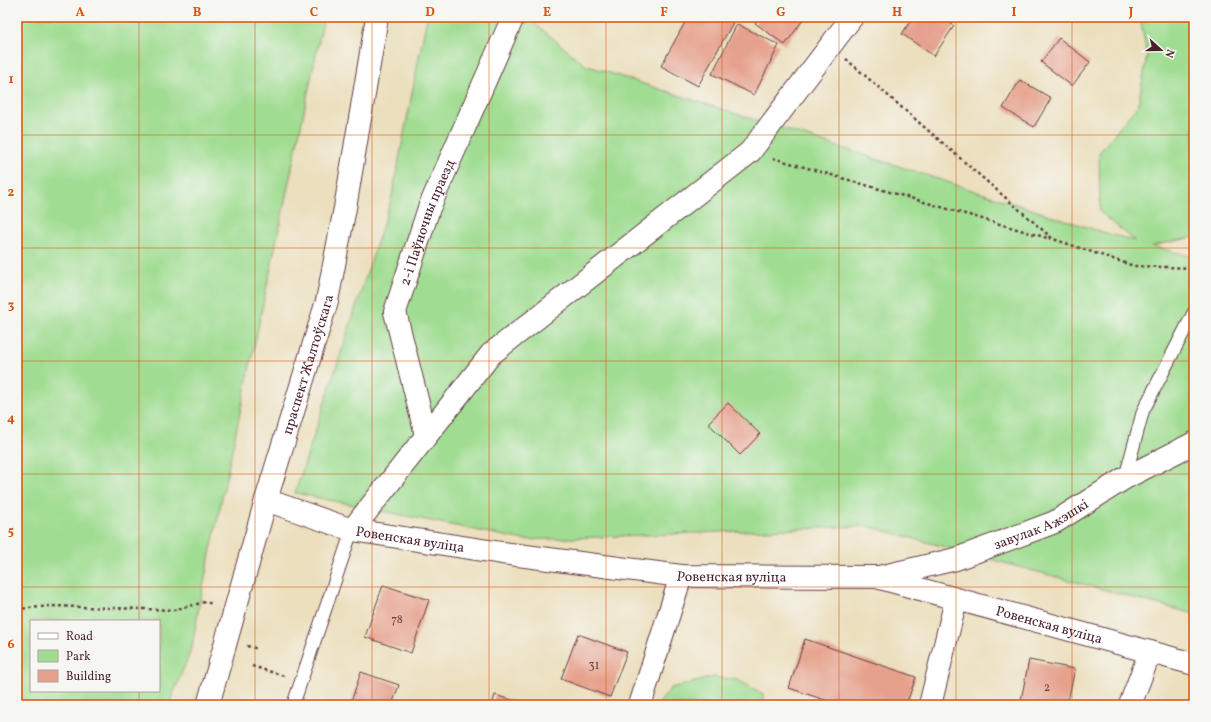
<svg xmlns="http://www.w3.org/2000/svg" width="1211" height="722" font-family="Vollkorn,serif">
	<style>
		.green { fill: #a0dd92; stroke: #757e5e; fill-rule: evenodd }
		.building { fill: #e6a18c }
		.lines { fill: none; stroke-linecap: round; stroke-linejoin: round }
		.service-casing { stroke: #623c41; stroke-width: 14 }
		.minor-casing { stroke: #623c41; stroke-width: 24 }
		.primary-casing { stroke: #623c41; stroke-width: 24 }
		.path { stroke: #623c41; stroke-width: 2.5; stroke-dasharray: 3 3; stroke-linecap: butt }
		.service { stroke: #fff; stroke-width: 12 }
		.minor { stroke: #fff; stroke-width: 22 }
		.primary { stroke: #fff; stroke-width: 22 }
		.grid { fill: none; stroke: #d8530f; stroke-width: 1; stroke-opacity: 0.55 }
		.labels { text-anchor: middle; stroke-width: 3; stroke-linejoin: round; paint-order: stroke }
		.number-label { font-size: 12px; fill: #714043 }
		.street-label { font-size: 14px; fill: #4a1f2b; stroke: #f6f6f2 }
		.neatline { fill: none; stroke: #d8530f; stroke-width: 1.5 }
		.grid-label { font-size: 13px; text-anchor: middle; font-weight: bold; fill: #d8530f }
	</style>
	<rect width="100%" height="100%" fill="#f6f6f2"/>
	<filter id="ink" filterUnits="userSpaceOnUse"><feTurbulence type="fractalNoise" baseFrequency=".025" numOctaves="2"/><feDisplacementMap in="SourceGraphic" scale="8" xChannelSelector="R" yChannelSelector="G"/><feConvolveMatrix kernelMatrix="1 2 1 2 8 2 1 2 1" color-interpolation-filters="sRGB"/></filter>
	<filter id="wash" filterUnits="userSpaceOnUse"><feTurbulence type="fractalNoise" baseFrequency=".012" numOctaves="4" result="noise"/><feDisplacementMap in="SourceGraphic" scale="16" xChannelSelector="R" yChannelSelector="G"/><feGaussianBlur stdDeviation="0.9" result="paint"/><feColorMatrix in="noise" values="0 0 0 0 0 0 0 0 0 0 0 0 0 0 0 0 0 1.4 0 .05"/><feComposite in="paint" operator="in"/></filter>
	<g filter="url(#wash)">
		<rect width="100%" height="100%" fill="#ebdfbd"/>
		<g class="green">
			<path d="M17 17H324L199 606 192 647 169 705H17ZM31 621H159V691H31Z"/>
			<polygon points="427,17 527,17 585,65 1099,231 1135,241 1100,212 1099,153 1138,105 1147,56 1140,17 1194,17 1194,237 1152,246 1194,257 1194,614 867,526 524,540 295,493 391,200"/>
			<polygon points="714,677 738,680 763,694 765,705 658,705 671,688"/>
		</g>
		<g id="blocks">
			<g class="building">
				<polygon points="688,17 736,17 698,86 661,66"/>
				<polygon points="759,17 805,17 785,45 755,23"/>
				<polygon points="913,17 941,17 954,26 934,56 902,34"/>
				<polygon points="737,24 779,45 754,95 712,74"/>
				<polygon points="1059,38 1090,62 1072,86 1041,62"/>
				<polygon points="1020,80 1051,98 1034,127 1003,108"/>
				<polygon points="728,403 760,434 740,455 708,423"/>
				<polygon points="383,585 429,600 411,653 365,637"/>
				<polygon points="578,634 627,652 610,697 561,679"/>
				<polygon points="805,639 916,677 906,705 840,705 789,688"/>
				<polygon points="1029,660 1075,669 1067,705 1020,705"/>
				<polygon points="361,672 399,685 392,705 350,705"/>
				<polygon points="495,695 517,702 516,705 492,705"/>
			</g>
		</g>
	</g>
	<g filter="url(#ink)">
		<use href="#blocks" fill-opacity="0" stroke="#623c41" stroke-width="1"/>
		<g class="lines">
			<defs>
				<g id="service">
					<polyline points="1125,478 1143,411 1194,312"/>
					<polyline points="293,705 352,530"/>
				</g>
				<g id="minor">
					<path id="s1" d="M426 435 395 312 429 208 513 17"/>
					<path id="s2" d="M266 500 352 530 502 553 681 576 876 577 1194 664"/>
					<polyline points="352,530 491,354 750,152 852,17"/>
					<path id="s3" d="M879 577 956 559 1055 522 1125 478 1194 443"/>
					<polyline points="640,705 681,576"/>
					<polyline points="930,705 956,600"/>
					<polyline points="1130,705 1150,652"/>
				</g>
				<g id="primary">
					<path id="s4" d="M208 705 266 500 327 301 345 208 377 17"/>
				</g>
			</defs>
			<use href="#service" class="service-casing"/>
			<use href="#minor" class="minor-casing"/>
			<use href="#primary" class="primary-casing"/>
			<g class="path">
				<polyline points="846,59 1053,239 1134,266 1194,268"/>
				<polyline points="773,158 1051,239"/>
				<polyline points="17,609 51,606 174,610 205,602 213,604"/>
				<polyline points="247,646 258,649"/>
				<polyline points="252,666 284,676"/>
			</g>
			<use href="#service" class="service"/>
			<use href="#minor" class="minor"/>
			<use href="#primary" class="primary"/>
		</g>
	</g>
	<path class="grid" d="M139 17V621M255 17V705M372 17V705M489 17V705M606 17V705M722 17V705M839 17V705M956 17V705M1072 17V705M17 135H1194M17 248H1194M17 361H1194M17 474H1194M17 587H1194M139 691V705"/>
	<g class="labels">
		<g class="number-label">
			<text x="397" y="623">78</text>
			<text x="594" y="669">31</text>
			<text x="1047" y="691">2</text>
		</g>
		<g class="street-label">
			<text dy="5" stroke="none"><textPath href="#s1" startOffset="222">2-і Паўночны праезд</textPath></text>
			<text dy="5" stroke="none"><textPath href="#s4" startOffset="355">праспект Жалтоўскага</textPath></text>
			<text dy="5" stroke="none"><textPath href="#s3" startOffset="171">завулак Ажэшкі</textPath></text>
			<text dy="5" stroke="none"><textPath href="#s2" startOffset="150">Ровенская вуліца</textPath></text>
			<text dy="5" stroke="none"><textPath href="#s2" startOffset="474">Ровенская вуліца</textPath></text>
			<text dy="5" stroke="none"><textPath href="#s2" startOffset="798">Ровенская вуліца</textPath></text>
		</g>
	</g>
	<rect width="1211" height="722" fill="none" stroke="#f6f6f2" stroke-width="44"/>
	<rect x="30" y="620" width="130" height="72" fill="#f6f6f2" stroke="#b1a0a2"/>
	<rect x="38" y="633" width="20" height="6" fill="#ffffff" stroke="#b1a0a2"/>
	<text x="66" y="640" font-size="12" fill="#4a1f2b">Road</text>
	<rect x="38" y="650" width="20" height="12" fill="#a0dd92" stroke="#b1a0a2"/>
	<text x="66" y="660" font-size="12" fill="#4a1f2b">Park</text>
	<rect x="38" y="670" width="20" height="12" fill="#e6a18c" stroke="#b1a0a2"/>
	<text x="66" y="680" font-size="12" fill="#4a1f2b">Building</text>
	<g transform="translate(1161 50) rotate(111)" stroke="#f6f6f2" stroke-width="3" paint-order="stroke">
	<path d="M0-3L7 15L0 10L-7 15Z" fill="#4a1f2b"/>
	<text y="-6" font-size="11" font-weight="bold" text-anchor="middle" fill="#4a1f2b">N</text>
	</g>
	<rect x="22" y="22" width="1167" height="678" class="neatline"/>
	<g class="grid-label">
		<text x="80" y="16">A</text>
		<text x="197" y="16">B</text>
		<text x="314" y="16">C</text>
		<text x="430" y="16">D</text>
		<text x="547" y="16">E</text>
		<text x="664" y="16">F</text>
		<text x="781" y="16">G</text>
		<text x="897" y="16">H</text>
		<text x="1014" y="16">I</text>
		<text x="1131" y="16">J</text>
		<text x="11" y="83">1</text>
		<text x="11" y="196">2</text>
		<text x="11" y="309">3</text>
		<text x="11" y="422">4</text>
		<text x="11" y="535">5</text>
		<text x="11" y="648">6</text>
	</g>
</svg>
